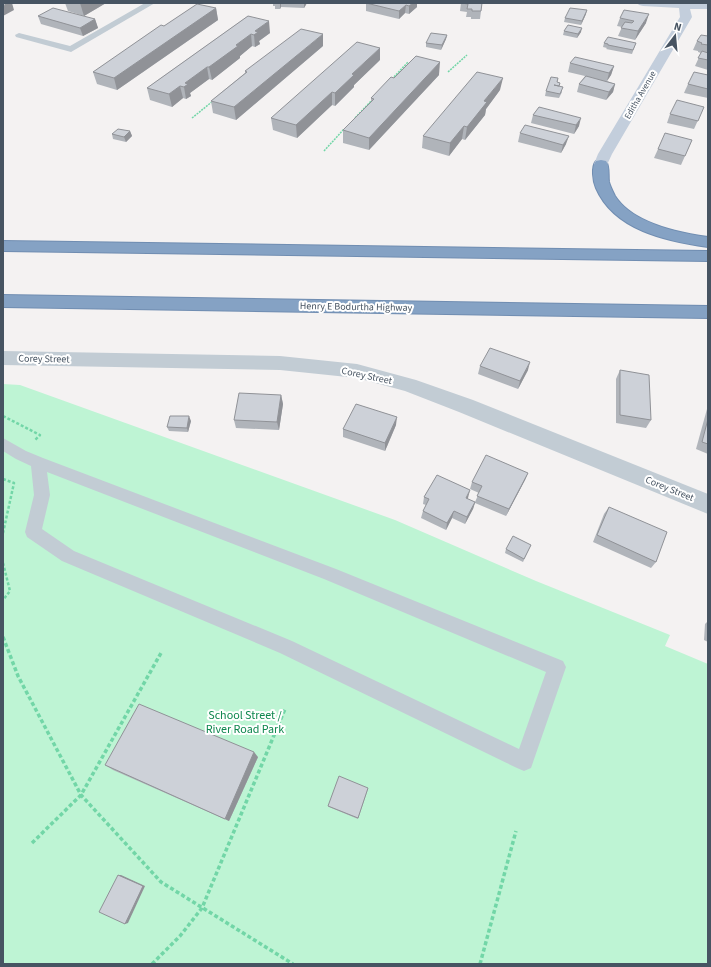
<svg xmlns="http://www.w3.org/2000/svg" width="711" height="967" font-family="'Source Sans 3',sans-serif">
	<style>
		.green { fill: #bef4d4 }
		.lines { fill: none; stroke-linecap: round; stroke-linejoin: round }
		.highway-casing { stroke: #708db1; stroke-width: 2 }
		.path-far2 { stroke: #72d6a7; stroke-width: 1.5; stroke-dasharray: 2 1; stroke-linecap: butt }
		.path-far1 { stroke: #72d6a7; stroke-width: 2.5; stroke-dasharray: 3 2; stroke-linecap: butt }
		.path { stroke: #72d6a7; stroke-width: 3.5; stroke-dasharray: 4 2.5; stroke-linecap: butt }
		.lane { fill: #c2ccd4; fill-rule: evenodd }
		.street { fill: #c2ccd4; fill-rule: evenodd }
		.secondary { fill: #c3cedc; fill-rule: evenodd }
		.highway { fill: #85a2c4; fill-rule: evenodd }
		.wall { fill: #b0b4ba }
		.shaded-wall { fill: #909297 }
		.building { fill: #cdd1d8; stroke: #909297 }
		.labels { text-anchor: middle; stroke-width: 4; stroke-linejoin: round; paint-order: stroke }
		.far-street-label { font-size: 9px; fill: #475462; stroke: #fff }
		.street-label { font-size: 10px; fill: #475462; stroke: #fff }
		.near-park-label { font-size: 12px; fill: #0e874e; stroke: #fff }
	</style>
	<rect width="100%" height="100%" fill="#f4f2f2"/>
	<polygon class="green" points="3,384 20,385 395,520 536,581 670,635 665,646 708,664 708,964 3,964"/>
	<g class="lines">
		<defs>
			<g id="highway">
				<path d="M601 160 606 161C610 167 608 175 609 182 610 186 613 192 615 196 632 223 679 233 708 237V247C666 241 614 230 596 188 593 181 591 167 596 161Z"/>
				<polygon points="3,241 708,251 708,261 3,251"/>
				<polygon points="3,295 708,306 708,318 3,307"/>
			</g>
		</defs>
		<use href="#highway" class="highway-casing"/>
		<g class="path-far2">
			<polyline points="448,72 467,55"/>
			<polyline points="392,79 408,62"/>
			<polyline points="192,118 213,101"/>
			<polyline points="355,118 372,100"/>
			<polyline points="324,151 344,129"/>
		</g>
		<g class="path-far1">
			<polyline points="3,416 40,435 35,440"/>
			<polyline points="3,479 14,483 3,533"/>
			<polyline points="3,563 10,591 3,600"/>
		</g>
		<g class="path">
			<polyline points="3,637 18,676 81,795 161,882 293,964"/>
			<polyline points="32,843 81,795 161,653"/>
			<polyline points="152,964 180,936 202,908 285,709"/>
			<polyline points="480,964 516,831"/>
		</g>
		<g class="lane">
			<polygon points="145,3 155,3 71,52 16,37 15,35 19,33 70,46"/>
			<path d="M3 438 26 451 43 458 336 569 563 661 566 667 531 768 524 771 517 768 280 653 62 561 27 537 25 532 34 495 31 466 16 459 3 451ZM47 472 324 579 546 672 519 749 292 641 74 551 42 529 50 495Z"/>
		</g>
		<polygon class="street" points="3,351 280,356 357,364 416,380 473,400 708,494 708,514 459,412 405,391 357,378 280,370 3,365"/>
		<polygon class="secondary" points="637,3 708,3 708,9 690,9 692,17 612,154 606,167 601,168 596,167 594,164 598,154 680,17 679,8 643,6 639,5"/>
		<use href="#highway" class="highway"/>
	</g>
	<g class="wall">
		<polygon points="65,3 106,3 84,16 68,11"/>
		<polygon points="273,3 307,3 304,8 281,7 280,9 275,9 275,6 273,6"/>
		<polygon points="366,3 417,3 417,7 409,14 405,13 399,19 366,11"/>
		<polygon points="461,3 482,3 480,19 471,19 471,17 466,17 467,12 460,11"/>
		<polygon points="216,8 218,20 117,90 97,84 93,72 164,26"/>
		<polygon points="586,14 581,25 564,22 565,18"/>
		<polygon points="38,16 95,19 98,28 83,36 41,24"/>
		<polygon points="248,16 270,33 259,41 260,44 255,47 252,46 240,56 240,58 212,80 209,79 190,93 191,96 186,99 183,98 172,107 150,100 147,88"/>
		<polygon points="620,18 646,23 635,40 618,36 622,27 617,26"/>
		<polygon points="564,31 581,32 577,38 563,35"/>
		<polygon points="447,35 446,39 441,50 426,47 426,43"/>
		<polygon points="708,36 708,70 695,66 701,53 698,52 698,51 693,50 697,41"/>
		<polygon points="604,43 636,43 632,54 606,49 607,48 603,47"/>
		<polygon points="323,46 236,120 213,113 211,101 245,73 245,71"/>
		<polygon points="380,60 354,85 354,87 335,106 332,105 297,138 273,130 271,118"/>
		<polygon points="570,63 614,66 611,75 607,81 615,84 613,92 606,100 577,92 579,84 585,76 568,72"/>
		<polygon points="439,75 369,150 343,143 343,130 371,102 371,98 394,78"/>
		<polygon points="708,75 708,98 684,93 688,84"/>
		<polygon points="558,78 557,82 560,83 559,86 562,92 559,98 545,96 546,91"/>
		<polygon points="500,90 486,109 485,115 465,140 462,139 449,156 422,148 423,136"/>
		<polygon points="539,107 579,126 574,134 531,123 533,115"/>
		<polygon points="704,107 694,129 667,123 670,114"/>
		<polygon points="130,131 132,136 126,142 113,139 112,134"/>
		<polygon points="520,133 566,144 561,153 518,142"/>
		<polygon points="692,140 681,165 654,158 658,149"/>
		<polygon points="480,366 528,370 518,389 478,374"/>
		<polygon points="620,370 651,420 646,428 616,423 616,379"/>
		<polygon points="281,395 283,404 279,430 236,428 234,420"/>
		<polygon points="708,407 708,454 696,449 707,409"/>
		<polygon points="191,421 188,432 169,431 167,427"/>
		<polygon points="396,425 385,451 343,437 343,429"/>
		<polygon points="528,473 525,480 506,516 475,503 473,509 465,524 452,518 446,530 421,518 423,511 426,505 423,504 424,497 468,498 468,499 475,502 479,493 470,489 472,482"/>
		<polygon points="609,507 656,562 651,568 593,542 604,514"/>
		<polygon points="531,545 523,562 505,553 506,549"/>
		<polygon points="708,621 708,642 704,640 705,624"/>
		<polygon points="258,757 229,821 113,770 105,765"/>
		<polygon points="368,789 358,819 329,807 328,806"/>
	</g>
	<g class="shaded-wall">
		<polygon points="8,3 12,3 14,10 3,16 3,6"/>
		<polygon points="80,3 106,3 84,16"/>
		<polygon points="280,3 281,3 281,7 280,9"/>
		<polygon points="304,3 307,3 304,8"/>
		<polygon points="413,3 417,3 417,7 409,14 409,6"/>
		<polygon points="406,5 405,13 399,19 399,11"/>
		<polygon points="216,8 218,20 117,90 114,78"/>
		<polygon points="587,10 586,14 581,25 582,21"/>
		<polygon points="649,14 646,23 635,40 638,31"/>
		<polygon points="95,19 98,28 83,36 80,28"/>
		<polygon points="269,21 270,33 259,41 260,44 255,47 254,35 255,31"/>
		<polygon points="582,28 581,32 577,38 578,34"/>
		<polygon points="251,34 252,46 240,56 240,58 212,80 209,67 236,45"/>
		<polygon points="323,34 323,46 236,120 234,107"/>
		<polygon points="447,35 446,39 441,50 442,45"/>
		<polygon points="380,48 380,60 354,85 354,87 335,106 335,93 352,74"/>
		<polygon points="440,62 439,75 369,150 369,138"/>
		<polygon points="614,66 611,75 607,81 609,73"/>
		<polygon points="207,67 209,79 190,93 191,96 186,99 184,87 185,83"/>
		<polygon points="503,78 500,90 486,109 485,115 465,140 467,127 484,101"/>
		<polygon points="615,84 613,92 606,100 609,92"/>
		<polygon points="180,86 183,98 172,107 169,94"/>
		<polygon points="332,92 332,105 297,138 296,125"/>
		<polygon points="581,118 579,126 574,134 576,125"/>
		<polygon points="464,126 462,139 449,156 450,143"/>
		<polygon points="130,131 132,136 126,142 124,137"/>
		<polygon points="569,136 566,144 561,153 563,145"/>
		<polygon points="530,362 528,370 518,389 520,381"/>
		<polygon points="281,395 283,404 279,430 277,422"/>
		<polygon points="189,416 191,421 188,432 187,428"/>
		<polygon points="397,417 396,425 385,451 385,443"/>
		<polygon points="528,473 525,480 506,516 509,509"/>
		<polygon points="470,490 468,498 464,505 466,498"/>
		<polygon points="475,502 473,509 465,524 467,517"/>
		<polygon points="454,511 452,518 446,530 447,523"/>
		<polygon points="254,752 258,757 229,821 225,819"/>
		<polygon points="118,875 121,875 145,886 128,923 125,924"/>
	</g>
	<g class="building">
		<polygon points="3,3 8,3 3,6"/>
		<polygon points="366,3 413,3 409,6 406,5 399,11"/>
		<polygon points="461,3 482,3 481,11 472,11 472,9 467,9 468,4"/>
		<polygon points="197,4 216,8 114,78 93,72 161,25 164,26"/>
		<polygon points="53,8 95,19 80,28 38,16"/>
		<polygon points="570,8 587,10 582,21 565,18"/>
		<polygon points="624,10 649,14 638,31 621,28 625,22 632,23 634,21 620,18"/>
		<polygon points="248,16 269,21 255,31 258,32 254,35 251,34 236,45 238,46 209,67 207,67 185,83 188,84 184,87 180,86 169,94 147,88"/>
		<polygon points="568,25 582,28 578,34 564,31"/>
		<polygon points="301,29 323,34 234,107 211,101 247,72 245,71"/>
		<polygon points="431,33 447,35 442,45 426,43"/>
		<polygon points="701,35 708,36 708,45 701,44 702,43 697,41"/>
		<polygon points="608,37 636,43 633,50 608,45 608,44 604,43"/>
		<polygon points="357,42 380,48 352,74 354,75 335,93 332,92 296,125 271,118"/>
		<polygon points="702,51 708,53 708,60 698,58"/>
		<polygon points="416,56 440,62 369,138 343,130 374,99 371,98 391,77 394,78"/>
		<polygon points="575,57 614,66 609,73 570,63"/>
		<polygon points="477,72 503,78 484,101 487,102 467,127 464,126 450,143 423,136"/>
		<polygon points="694,72 708,75 708,89 688,84"/>
		<polygon points="586,76 615,84 609,92 579,84"/>
		<polygon points="551,77 558,78 557,82 560,83 559,86 554,85 563,87 560,94 546,91"/>
		<polygon points="677,100 704,107 698,121 670,114"/>
		<polygon points="539,107 581,118 576,125 533,115"/>
		<polygon points="525,125 569,136 563,145 520,133"/>
		<polygon points="118,129 130,131 124,137 112,134"/>
		<polygon points="665,133 692,140 685,156 658,149"/>
		<polygon points="490,348 530,362 520,381 480,366"/>
		<polygon points="620,370 649,375 651,420 620,415"/>
		<polygon points="239,393 281,395 277,422 234,420"/>
		<polygon points="356,404 397,417 385,443 343,429"/>
		<polygon points="170,416 189,416 187,428 167,427"/>
		<polygon points="708,419 708,444 702,442"/>
		<polygon points="486,455 528,473 509,509 477,496 482,486 472,482"/>
		<polygon points="437,475 470,490 466,498 475,502 467,517 454,511 447,523 423,511 429,499 424,497"/>
		<polygon points="609,507 667,532 656,562 597,535"/>
		<polygon points="513,536 531,545 524,559 506,549"/>
		<polygon points="139,704 254,752 225,819 105,765"/>
		<polygon points="339,776 368,788 358,818 328,806"/>
		<polygon points="118,875 143,886 125,924 99,912"/>
	</g>
	<g class="labels">
		<g class="far-street-label">
			<text transform="translate(640 95) rotate(-60)" y="3">Editha Avenue</text>
		</g>
		<g class="street-label">
			<text transform="translate(356 306) rotate(1)" y="4">Henry E Bodurtha Highway</text>
			<text transform="translate(44 358) rotate(1)" y="4">Corey Street</text>
			<text transform="translate(367 375) rotate(12)" y="4">Corey Street</text>
			<text transform="translate(670 488) rotate(22)" y="4">Corey Street</text>
		</g>
		<g class="near-park-label">
			<text x="245" y="719">School Street /<tspan x="245" dy="14">River Road Park</tspan></text>
		</g>
	</g>
	<rect width="711" height="967" fill="none" stroke="#475462" stroke-width="8"/>
	<g transform="translate(675 36) rotate(16)" stroke="#ffffff" stroke-width="3" paint-order="stroke">
	<path d="M0-3L7 15L0 10L-7 15Z" fill="#475462"/>
	<text y="-6" font-size="11" font-weight="bold" text-anchor="middle" fill="#475462">N</text>
	</g>
</svg>
